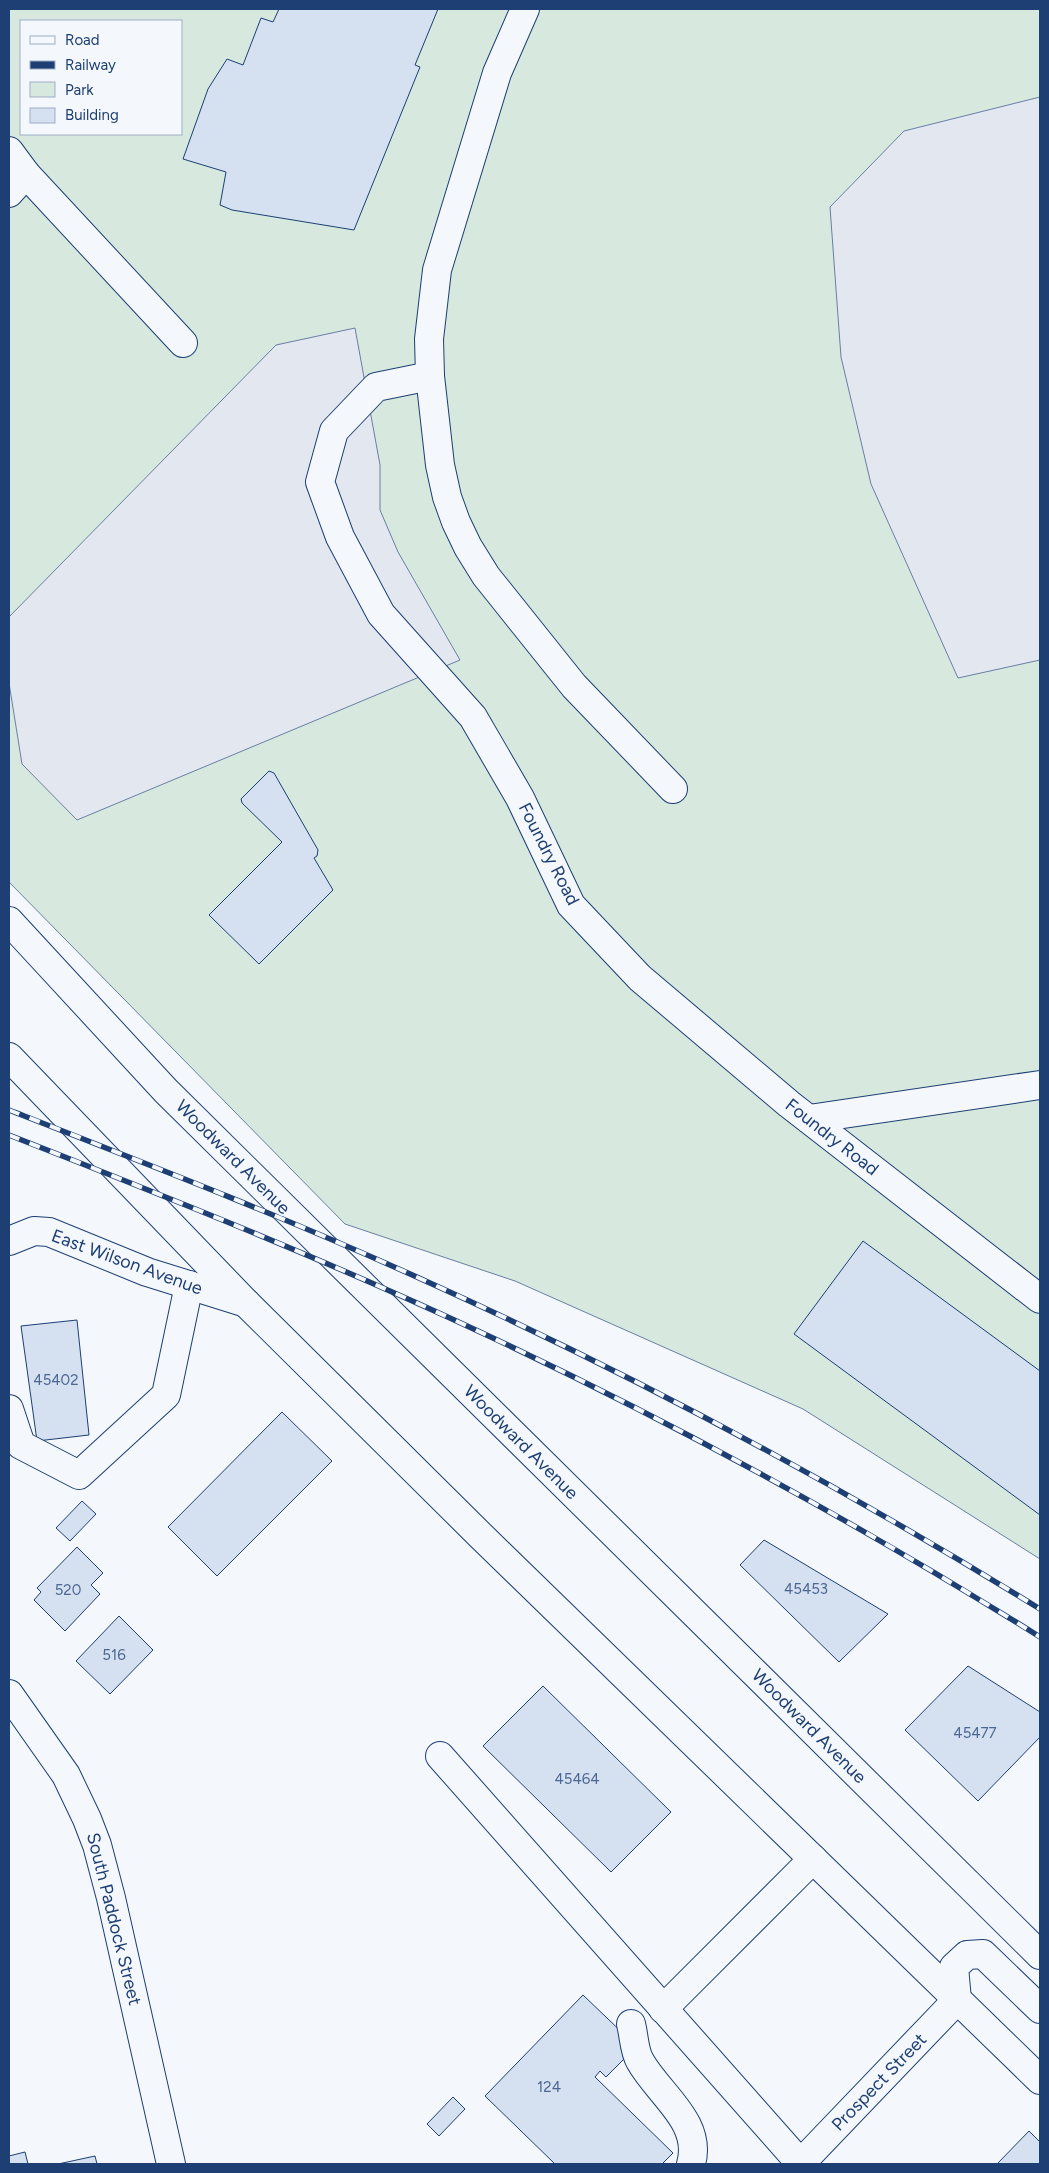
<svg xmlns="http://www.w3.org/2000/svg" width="1049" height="2173" font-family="Figtree,sans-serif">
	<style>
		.green { fill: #d7e8df; stroke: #687fa3; fill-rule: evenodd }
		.parking { fill: #e3e8f0; stroke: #687fa3 }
		.building { fill: #d5e0f0; stroke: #1d3f73 }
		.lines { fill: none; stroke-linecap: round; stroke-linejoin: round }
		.minor-casing { stroke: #1d3f73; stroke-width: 30 }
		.major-casing { stroke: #1d3f73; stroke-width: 30 }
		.minor { stroke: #f4f7fb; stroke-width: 28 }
		.major { stroke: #f4f7fb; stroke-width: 28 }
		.rail-casing { stroke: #1d3f73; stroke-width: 5.5 }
		.rail { stroke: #f4f7fb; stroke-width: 4; stroke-dasharray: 11; stroke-linecap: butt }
		.labels { text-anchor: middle; stroke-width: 4; stroke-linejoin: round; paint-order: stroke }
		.number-label { font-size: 15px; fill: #4b6792 }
		.street-label { font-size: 18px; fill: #1d3f73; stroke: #f4f7fb }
	</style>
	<rect width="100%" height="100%" fill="#f4f7fb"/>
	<path class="green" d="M9 9H1040V1559L803 1409 515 1281 345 1224 9 882ZM21 21H181V134H21Z"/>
	<g class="parking">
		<polygon points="1040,97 1040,660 958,678 871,484 841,357 830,207 904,131"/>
		<polygon points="355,328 380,465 380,510 398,552 460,660 77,820 22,764 9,683 9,617 276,345"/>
	</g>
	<g class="building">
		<polygon points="279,9 438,9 415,65 420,67 354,230 232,210 220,205 226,172 183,159 208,89 227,59 243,65 261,18 273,22"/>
		<polygon points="269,771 274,773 318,850 317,856 314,858 333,890 259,964 209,915 282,842 242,803 241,799"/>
		<polygon points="863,1241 1040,1371 1040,1515 794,1334"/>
		<polygon points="77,1320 89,1435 37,1441 21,1326"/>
		<polygon points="282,1412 332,1461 217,1576 168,1527"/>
		<polygon points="82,1501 96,1514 70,1541 56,1528"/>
		<polygon points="764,1540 888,1614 839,1662 740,1565"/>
		<polygon points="77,1547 103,1573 91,1585 100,1594 65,1631 34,1600 41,1592 37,1588"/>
		<polygon points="119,1616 153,1650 110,1694 76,1661"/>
		<polygon points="968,1666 1040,1712 1040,1737 978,1801 905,1730"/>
		<polygon points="543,1686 671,1812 611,1872 483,1746"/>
		<polygon points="583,1995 630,2040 629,2054 606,2077 600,2071 595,2077 673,2153 662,2164 555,2164 485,2096"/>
		<polygon points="453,2097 465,2109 439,2136 427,2124"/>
		<polygon points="1029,2131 1040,2142 1040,2164 997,2164"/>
		<polygon points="25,2152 28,2164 9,2164 9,2156"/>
		<polygon points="95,2156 97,2164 58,2164"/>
	</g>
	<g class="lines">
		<defs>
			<g id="minor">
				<polyline points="525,9 497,73 437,270 429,339 430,376 440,465 447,497 456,522 468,547 486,576 574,686 673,789"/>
				<polyline points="9,151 26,174"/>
				<polyline points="9,193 26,174 183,343"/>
				<polyline points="430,376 376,387 334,431 320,482 340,537 381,614 473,717 520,798 571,905 640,978 789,1104 1040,1299"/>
				<polyline points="809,1119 1040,1085"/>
				<polyline points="9,1241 34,1231 49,1232 147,1272 246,1303"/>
				<polyline points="9,1409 21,1445 79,1475 166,1395 189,1285"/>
				<polyline points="9,1694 66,1775 87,1819 97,1845 111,1898 171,2164"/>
				<polyline points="440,1756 801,2164"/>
				<polyline points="663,2009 813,1859"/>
				<path d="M631 2024C634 2035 634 2051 640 2061 659 2095 703 2122 691 2164"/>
				<polyline points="800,2164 957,2000"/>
			</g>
			<g id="major">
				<polyline points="9,921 166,1091 1040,1955"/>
				<polyline points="9,1057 246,1303 480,1535 1040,2080"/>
				<polyline points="957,2000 954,1967 967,1955 983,1954 1040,2009"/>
			</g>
		</defs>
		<use href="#minor" class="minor-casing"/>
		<use href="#major" class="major-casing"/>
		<use href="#minor" class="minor"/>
		<use href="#major" class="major"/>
		<defs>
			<g id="rail">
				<path d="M9 1110C150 1165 292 1220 430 1283 640 1378 844 1488 1040 1609"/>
				<path d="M9 1135C167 1197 324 1259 478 1331 671 1421 859 1524 1040 1637"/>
			</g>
		</defs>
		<use href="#rail" class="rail-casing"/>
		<use href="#rail" class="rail"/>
	</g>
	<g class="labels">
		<g class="number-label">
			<text x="56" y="1385">45402</text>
			<text x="806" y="1594">45453</text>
			<text x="68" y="1595">520</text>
			<text x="114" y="1660">516</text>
			<text x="975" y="1738">45477</text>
			<text x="577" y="1784">45464</text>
			<text x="549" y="2092">124</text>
		</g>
		<g class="street-label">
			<text transform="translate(549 854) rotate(63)" y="6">Foundry Road</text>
			<text transform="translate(832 1137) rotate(38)" y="6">Foundry Road</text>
			<text transform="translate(233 1157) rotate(45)" y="6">Woodward Avenue</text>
			<text transform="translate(127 1262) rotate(20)" y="6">East Wilson Avenue</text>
			<text transform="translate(521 1442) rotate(45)" y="6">Woodward Avenue</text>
			<text transform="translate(809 1726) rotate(45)" y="6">Woodward Avenue</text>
			<text transform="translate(114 1919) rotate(76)" y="6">South Paddock Street</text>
			<text transform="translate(879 2082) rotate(-46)" y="6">Prospect Street</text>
		</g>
	</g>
	<rect width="1049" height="2173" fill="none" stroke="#1d3f73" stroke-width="20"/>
	<rect x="20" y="20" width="162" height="115" fill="#f4f7fb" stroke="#9eadc5"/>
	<rect x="30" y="36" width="25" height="8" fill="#f4f7fb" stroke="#9eadc5"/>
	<text x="65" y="45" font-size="15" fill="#1d3f73">Road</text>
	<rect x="30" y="61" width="25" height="8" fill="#1d3f73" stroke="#9eadc5"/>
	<text x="65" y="70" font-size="15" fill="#1d3f73">Railway</text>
	<rect x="30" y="82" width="25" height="15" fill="#d7e8df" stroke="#9eadc5"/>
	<text x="65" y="95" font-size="15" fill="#1d3f73">Park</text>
	<rect x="30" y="108" width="25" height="15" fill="#d5e0f0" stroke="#9eadc5"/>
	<text x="65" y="120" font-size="15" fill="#1d3f73">Building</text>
</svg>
